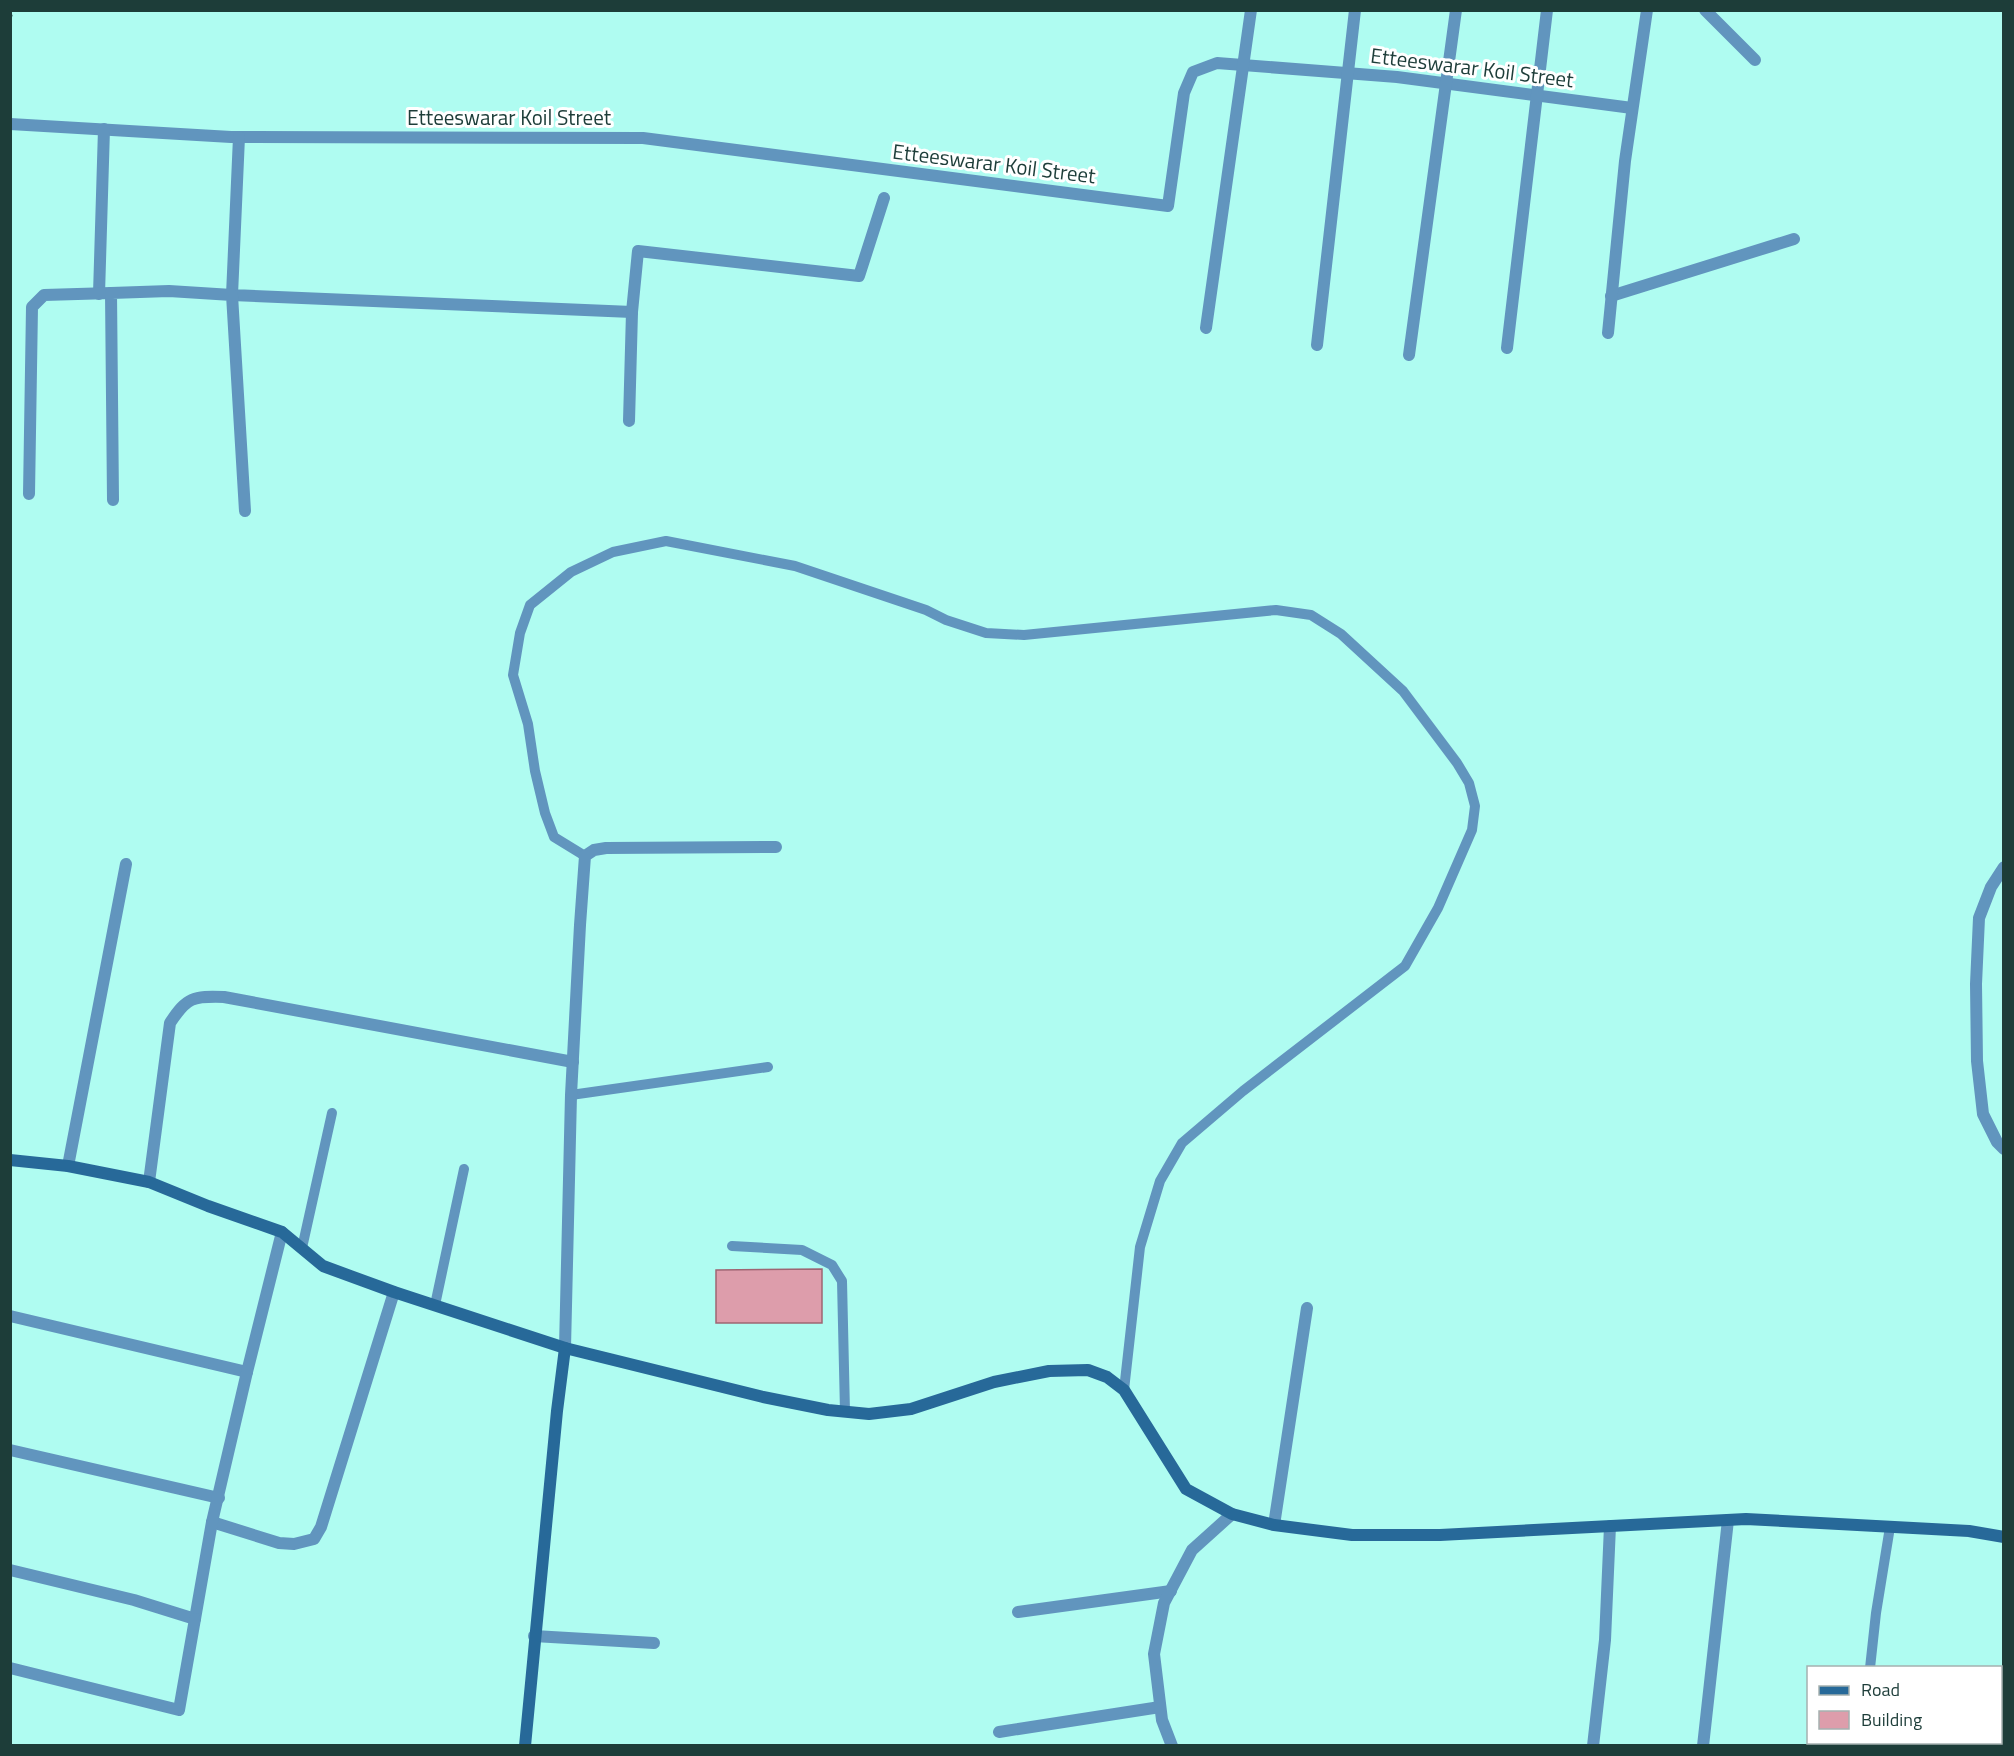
<svg xmlns="http://www.w3.org/2000/svg" width="2014" height="1756" font-family="'Titillium Web',sans-serif">
	<style>
		.building { fill: #dd9dab; stroke: #9f6573; stroke-width: 1.5 }
		.lines { fill: none; stroke-linecap: round; stroke-linejoin: round }
		.path { stroke: #649a93; stroke-width: 4; stroke-dasharray: 3 4.5; stroke-linecap: butt }
		.lane { stroke: #6195be; stroke-width: 10 }
		.street { stroke: #6195be; stroke-width: 12 }
		.secondary { stroke: #276999; stroke-width: 12 }
		.labels { text-anchor: middle; stroke-width: 6; stroke-linejoin: round; paint-order: stroke }
		.street-label { font-size: 21px; fill: #1d3d39; stroke: #fff }
	</style>
	<rect width="100%" height="100%" fill="#affcf1"/>
	<polygon class="building" points="822,1269 822,1323 716,1323 716,1270"/>
	<g class="lines">
		<polyline class="path" points="10,17 13,10"/>
		<g class="lane">
			<polyline points="585,856 554,837 545,813 535,771 528,724 513,675 520,633 530,605 571,572 613,552 666,541 795,566 926,610 946,620 986,633 1024,635 1276,610 1311,615 1341,634 1403,691 1457,763 1469,783 1475,806 1472,830 1438,908 1405,966 1243,1091 1182,1143 1160,1181 1140,1247 1124,1390"/>
			<polyline points="571,1095 768,1067"/>
			<polyline points="732,1246 802,1250 832,1265 842,1281 845,1412"/>
			<polyline points="302,1248 332,1113"/>
			<polyline points="435,1305 464,1169"/>
			<polyline points="1870,1668 1876,1613 1890,1527"/>
			<polyline points="1861,1746 1861,1742"/>
		</g>
		<g class="street">
			<polyline points="1705,10 1755,60"/>
			<polyline points="10,124 231,137 643,138 1168,206 1184,93 1193,72 1217,63 1397,77 1632,108"/>
			<polyline points="239,137 232,295 632,312"/>
			<polyline points="99,294 104,129"/>
			<polyline points="1611,296 1794,239"/>
			<polyline points="1206,328 1251,10"/>
			<polyline points="1608,333 1625,161 1647,10"/>
			<polyline points="1317,345 1355,10"/>
			<polyline points="1507,348 1547,10"/>
			<polyline points="1409,355 1456,10"/>
			<polyline points="629,421 632,312 638,251 859,276 884,198"/>
			<polyline points="29,494 32,307 44,295 111,293"/>
			<polyline points="113,500 111,293 169,291 232,295 245,511"/>
			<polyline points="2004,867 1991,887 1979,918 1976,984 1977,1061 1983,1114 1997,1142 2004,1149"/>
			<polyline points="68,1166 126,864"/>
			<path d="M149 1182 170 1023C187 997 193 996 224 997L573 1062"/>
			<polyline points="10,1316 247,1372"/>
			<polyline points="565,1348 571,1095 580,925 585,856 594,850 606,848 776,847"/>
			<polyline points="10,1450 219,1498"/>
			<polyline points="212,1522 279,1543 294,1544 314,1539 321,1527 394,1292"/>
			<polyline points="1274,1525 1307,1308"/>
			<polyline points="10,1570 134,1600 195,1619 212,1522 247,1372 282,1232"/>
			<polyline points="1018,1612 1171,1591"/>
			<polyline points="534,1636 654,1643"/>
			<polyline points="10,1668 179,1710 195,1619"/>
			<polyline points="2000,1710 2004,1682"/>
			<polyline points="2000,1726 2004,1726"/>
			<polyline points="999,1732 1160,1707"/>
			<polyline points="1172,1746 1162,1720 1154,1654 1164,1603 1192,1550 1232,1514"/>
			<polyline points="1593,1746 1605,1640 1610,1526"/>
			<polyline points="1703,1746 1728,1520"/>
			<polyline points="1997,1746 1997,1742"/>
		</g>
		<g class="secondary">
			<polyline points="10,1160 68,1166 149,1182 208,1206 282,1232 323,1266 394,1292 565,1348 763,1397 828,1410 869,1414 911,1409 994,1382 1049,1371 1088,1370 1107,1377 1124,1390 1186,1489 1232,1514 1274,1525 1352,1535 1440,1535 1746,1519 1969,1531 2004,1537"/>
			<polyline points="525,1746 557,1411 565,1348"/>
		</g>
	</g>
	<g class="labels">
		<g class="street-label">
			<text transform="translate(1472 68) rotate(7)" y="7">Etteeswarar Koil Street</text>
			<text x="509" y="125">Etteeswarar Koil Street</text>
			<text transform="translate(994 164) rotate(7)" y="7">Etteeswarar Koil Street</text>
		</g>
	</g>
	<rect width="2014" height="1756" fill="none" stroke="#1d3d39" stroke-width="24"/>
	<rect x="1807" y="1666" width="195" height="78" fill="#ffffff" stroke="#a5b1b0" stroke-width="1.5"/>
	<rect x="1819" y="1686" width="30" height="9" fill="#276999" stroke="#a5b1b0" stroke-width="1.5"/>
	<text x="1861" y="1696" font-size="18" fill="#1d3d39">Road</text>
	<rect x="1819" y="1711" width="30" height="18" fill="#dd9dab" stroke="#a5b1b0" stroke-width="1.5"/>
	<text x="1861" y="1726" font-size="18" fill="#1d3d39">Building</text>
</svg>
